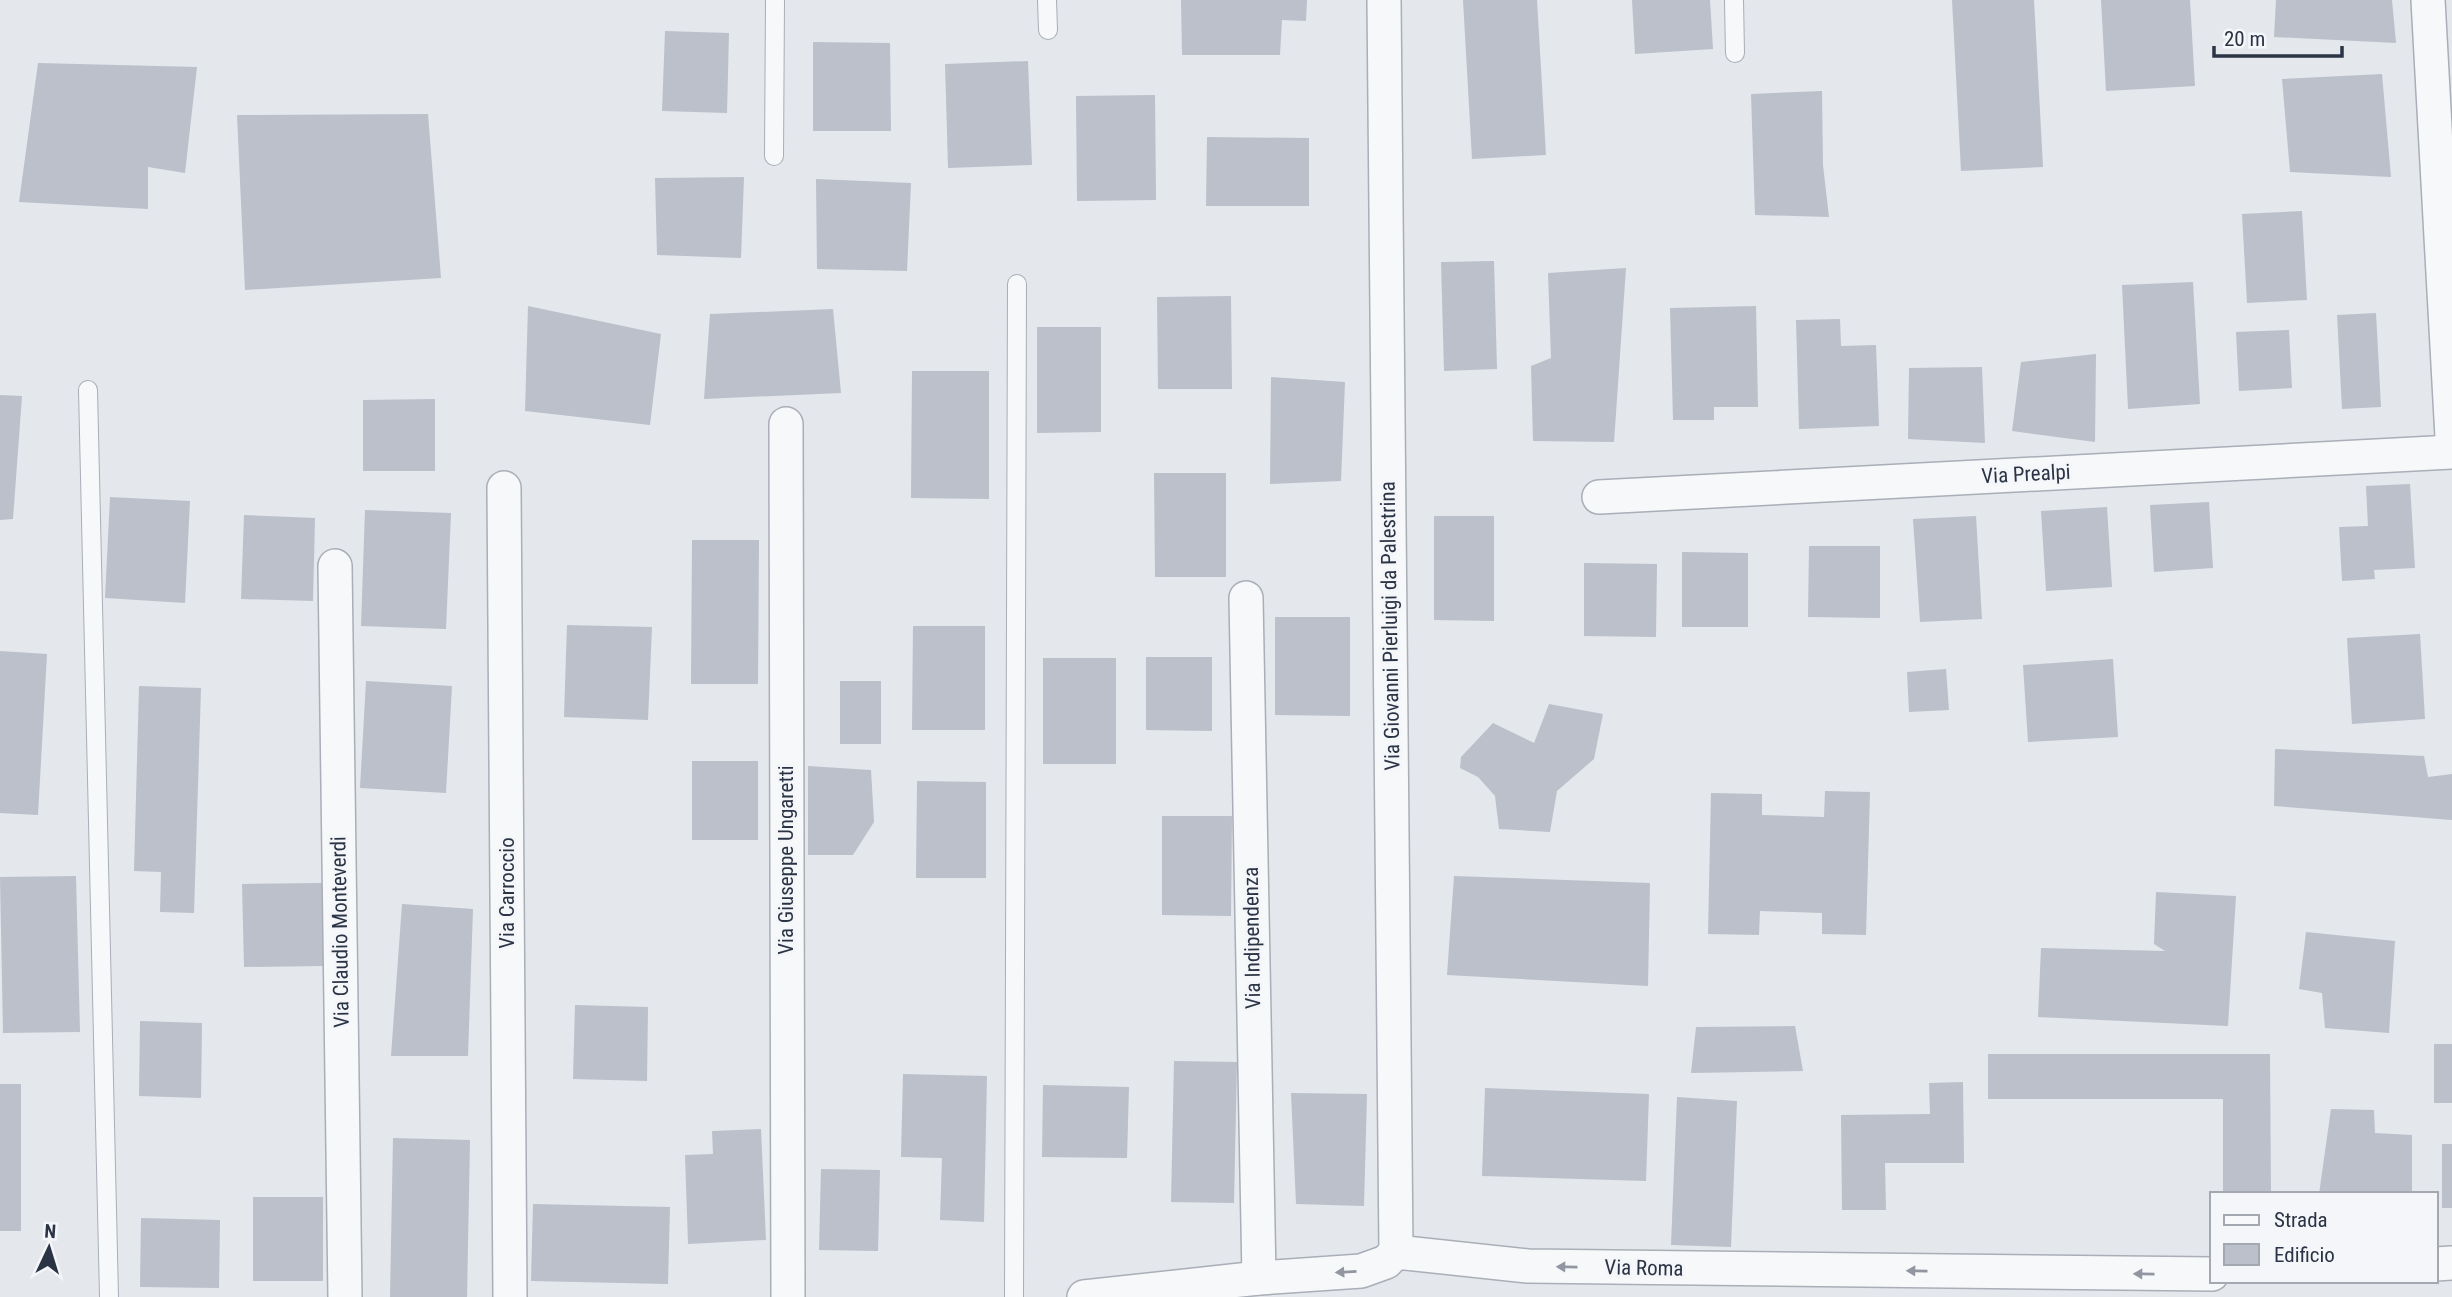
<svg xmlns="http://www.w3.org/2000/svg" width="2452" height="1297" font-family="'Roboto Condensed',sans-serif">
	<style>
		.building { fill: #bbc0ca }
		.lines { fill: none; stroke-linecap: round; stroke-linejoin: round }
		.lane-casing { stroke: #a9aeb7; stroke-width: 20 }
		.street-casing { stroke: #a9aeb7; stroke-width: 36 }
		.lane { stroke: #f7f8fa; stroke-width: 18 }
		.street { stroke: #f7f8fa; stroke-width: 33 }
		.oneway { fill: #9196a0 }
		.labels { text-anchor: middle; stroke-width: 6; stroke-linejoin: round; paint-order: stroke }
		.street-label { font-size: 21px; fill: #2b3445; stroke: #f4f6f9 }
	</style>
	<rect width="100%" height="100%" fill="#e4e7ec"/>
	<g class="building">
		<polygon points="1181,0 1307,0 1306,21 1282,20 1280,55 1182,55"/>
		<polygon points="1463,0 1537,0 1546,155 1472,159"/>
		<polygon points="1632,0 1710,0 1713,49 1635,54"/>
		<polygon points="1952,0 2034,0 2043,167 1961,171"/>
		<polygon points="2101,0 2190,0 2195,86 2106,91"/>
		<polygon points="2276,0 2392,0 2396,43 2274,37"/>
		<polygon points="665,31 729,33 727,113 662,111"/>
		<polygon points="813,42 890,43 891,131 813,131"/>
		<polygon points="1028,61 1032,165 948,168 945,64"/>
		<polygon points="38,63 197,67 185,173 148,167 148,209 19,202"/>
		<polygon points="2382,74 2391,177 2290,172 2282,79"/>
		<polygon points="1822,91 1823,165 1829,217 1755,215 1751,94"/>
		<polygon points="1155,95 1156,200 1077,201 1076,96"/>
		<polygon points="428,114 441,278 245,290 237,115"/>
		<polygon points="1207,137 1309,138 1309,206 1206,206"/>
		<polygon points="744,177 741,258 657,255 655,178"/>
		<polygon points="816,179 911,183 907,271 817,269"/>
		<polygon points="2302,211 2307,300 2247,303 2242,214"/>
		<polygon points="1494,261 1497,369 1444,371 1441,262"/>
		<polygon points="1626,268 1614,442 1533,441 1531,366 1551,358 1548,273"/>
		<polygon points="2193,282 2200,404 2128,409 2122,285"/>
		<polygon points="1231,296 1232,389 1158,389 1157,297"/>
		<polygon points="528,306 661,334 650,425 525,411"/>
		<polygon points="1756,306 1758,407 1714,407 1714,420 1673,420 1670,308"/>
		<polygon points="833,309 841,393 704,399 710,314"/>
		<polygon points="2376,313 2381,407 2342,409 2337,315"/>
		<polygon points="1840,319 1841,346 1876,345 1879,426 1799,429 1796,320"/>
		<polygon points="1037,327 1101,327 1101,432 1037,433"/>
		<polygon points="2289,330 2292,388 2239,391 2236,332"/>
		<polygon points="2096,354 2095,442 2012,431 2021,362"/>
		<polygon points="1982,367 1985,443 1908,439 1909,368"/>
		<polygon points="912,371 989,371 989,499 911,498"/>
		<polygon points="1271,377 1345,382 1341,481 1270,484"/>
		<polygon points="0,395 22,396 13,519 0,520"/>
		<polygon points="435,399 435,471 363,471 363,400"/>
		<polygon points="1154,473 1226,473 1226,577 1155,577"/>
		<polygon points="2410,484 2415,568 2374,570 2375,579 2342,581 2339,527 2368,526 2366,486"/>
		<polygon points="110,497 190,501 185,603 105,598"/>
		<polygon points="2209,502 2213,568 2154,572 2150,505"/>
		<polygon points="2107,507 2112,587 2046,591 2041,511"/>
		<polygon points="365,510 451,513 446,629 361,626"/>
		<polygon points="244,515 315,518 313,601 241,599"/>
		<polygon points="1434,516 1494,516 1494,621 1434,620"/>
		<polygon points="1976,516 1982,619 1920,622 1913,519"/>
		<polygon points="692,540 759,540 758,684 691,684"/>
		<polygon points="1809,546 1880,546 1880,618 1808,617"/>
		<polygon points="1682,552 1748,553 1748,627 1682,627"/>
		<polygon points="1584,563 1657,564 1656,637 1584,636"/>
		<polygon points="1275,617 1350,617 1350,716 1275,715"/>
		<polygon points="567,625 652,627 648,720 564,717"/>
		<polygon points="913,626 985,626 985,730 912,730"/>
		<polygon points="2420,634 2425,719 2352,724 2347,638"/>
		<polygon points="0,651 47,654 38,815 0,813"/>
		<polygon points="1146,657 1212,657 1212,731 1146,730"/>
		<rect x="1043" y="658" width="73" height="106"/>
		<polygon points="2113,659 2118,737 2028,742 2023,665"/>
		<polygon points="1946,669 1949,710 1909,712 1907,672"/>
		<polygon points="366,681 452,686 446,793 360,788"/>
		<rect x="840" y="681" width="41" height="63"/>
		<polygon points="139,686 201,688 194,913 160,912 161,872 134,871"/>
		<polygon points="1549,704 1603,714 1594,759 1557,791 1550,832 1499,829 1495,796 1478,777 1460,768 1461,757 1493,723 1534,743"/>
		<polygon points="2275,749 2424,756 2428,777 2452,774 2452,820 2274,806"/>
		<rect x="692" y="761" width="66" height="79"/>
		<polygon points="808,766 871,770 874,822 853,855 808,855"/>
		<polygon points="917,781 986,782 986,878 916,878"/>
		<polygon points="1825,791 1870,792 1866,935 1822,934 1822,913 1760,911 1759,935 1708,934 1711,793 1762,794 1762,815 1824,817"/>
		<polygon points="1162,816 1232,816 1231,916 1162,915"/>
		<polygon points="76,876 80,1032 3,1033 0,877"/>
		<polygon points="1454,876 1650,883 1648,986 1447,975"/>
		<polygon points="322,883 324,966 244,967 242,884"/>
		<polygon points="2156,892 2236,896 2228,1026 2038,1017 2041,948 2165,951 2154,944"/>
		<polygon points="402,904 473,909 468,1056 391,1056"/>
		<polygon points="2306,932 2395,941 2389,1033 2325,1028 2322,993 2299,989"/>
		<polygon points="575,1005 648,1007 647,1081 573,1079"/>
		<polygon points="140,1021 202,1023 201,1098 139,1096"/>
		<polygon points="1795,1026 1803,1071 1691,1073 1696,1027"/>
		<rect x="2434" y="1044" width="18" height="59"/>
		<polygon points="1988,1054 2270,1054 2271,1194 2223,1194 2223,1099 1988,1099"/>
		<polygon points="1174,1061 1237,1062 1234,1203 1171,1202"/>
		<polygon points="903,1074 987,1076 984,1222 940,1220 942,1158 901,1157"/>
		<polygon points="1963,1082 1964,1163 1885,1163 1886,1210 1842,1210 1841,1115 1930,1114 1929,1083"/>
		<rect x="0" y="1084" width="21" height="147"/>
		<polygon points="1043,1085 1129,1087 1127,1158 1042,1157"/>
		<polygon points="1485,1088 1649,1094 1646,1181 1482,1176"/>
		<polygon points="1291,1093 1367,1094 1364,1206 1296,1204"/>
		<polygon points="1677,1097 1737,1101 1731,1247 1671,1245"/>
		<polygon points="2331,1109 2374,1110 2375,1133 2412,1135 2412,1194 2319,1194"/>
		<polygon points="761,1129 766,1240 688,1244 685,1155 713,1154 712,1131"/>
		<polygon points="393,1138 470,1140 467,1297 390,1297"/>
		<rect x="2442" y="1144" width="10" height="64"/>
		<polygon points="821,1169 880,1170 878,1251 819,1250"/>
		<rect x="253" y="1197" width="70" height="84"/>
		<polygon points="533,1204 670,1207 668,1284 531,1281"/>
		<polygon points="141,1218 220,1220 219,1288 140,1287"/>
	</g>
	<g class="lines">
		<defs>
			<g id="lane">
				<polyline points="1047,0 1048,30"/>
				<polyline points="1734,0 1735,53"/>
				<polyline points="774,156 775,0"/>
				<polyline points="88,390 109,1297"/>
				<polyline points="1014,1297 1017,284"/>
			</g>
			<g id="street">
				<polyline points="1384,0 1396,1252"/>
				<polyline points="2428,0 2452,437"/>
				<polyline points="786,424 788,1297"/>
				<polyline points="504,488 510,1297"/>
				<polyline points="1599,497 2452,452"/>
				<polyline points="335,566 345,1297"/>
				<polyline points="1246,598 1259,1278"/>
				<polyline points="2436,1264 2452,1263"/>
				<polyline points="1084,1297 1259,1278 1361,1271 1386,1262 1396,1252 1528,1266 2212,1274"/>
			</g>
		</defs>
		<use href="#lane" class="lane-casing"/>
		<use href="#street" class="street-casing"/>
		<use href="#lane" class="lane"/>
		<use href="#street" class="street"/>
	</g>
	<defs><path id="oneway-solid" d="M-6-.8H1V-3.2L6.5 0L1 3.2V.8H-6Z" transform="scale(1.75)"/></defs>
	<g class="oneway">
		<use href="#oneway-solid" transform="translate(1567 1267) rotate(-179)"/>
		<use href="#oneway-solid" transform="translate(1917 1271) rotate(-179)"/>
		<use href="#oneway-solid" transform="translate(1346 1272) rotate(177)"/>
		<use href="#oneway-solid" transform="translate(2144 1274) rotate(-179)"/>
	</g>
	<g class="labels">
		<g class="street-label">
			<text transform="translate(2026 474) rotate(-3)" y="7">Via Prealpi</text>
			<text transform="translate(1390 626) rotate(-91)" y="7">Via Giovanni Pierluigi da Palestrina</text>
			<text transform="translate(786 860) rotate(-90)" y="7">Via Giuseppe Ungaretti</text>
			<text transform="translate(507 893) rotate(-90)" y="7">Via Carroccio</text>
			<text transform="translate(340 932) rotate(-91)" y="7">Via Claudio Monteverdi</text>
			<text transform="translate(1252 938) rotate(-91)" y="7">Via Indipendenza</text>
			<text transform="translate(1644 1268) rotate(1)" y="7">Via Roma</text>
		</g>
	</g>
	<rect x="2210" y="1192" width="228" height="91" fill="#f4f6f9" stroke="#a4a8b1" stroke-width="2"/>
	<rect x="2224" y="1215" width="35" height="10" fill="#f7f8fa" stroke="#a4a8b1" stroke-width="2"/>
	<text x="2274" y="1227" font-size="21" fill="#2b3445">Strada</text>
	<rect x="2224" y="1244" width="35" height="21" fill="#bbc0ca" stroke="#a4a8b1" stroke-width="2"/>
	<text x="2274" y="1262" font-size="21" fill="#2b3445">Edificio</text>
	<g transform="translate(49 1248) rotate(4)" stroke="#f4f6f9" stroke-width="5" paint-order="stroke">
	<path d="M0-5L12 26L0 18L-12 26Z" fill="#2b3445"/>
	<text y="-10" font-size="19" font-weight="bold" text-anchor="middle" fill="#2b3445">N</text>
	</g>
	<path d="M2214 46v10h128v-10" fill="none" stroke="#2b3445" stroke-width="3.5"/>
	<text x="2224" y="46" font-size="21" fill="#2b3445" stroke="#f4f6f9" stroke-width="5" paint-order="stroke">20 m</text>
</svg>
